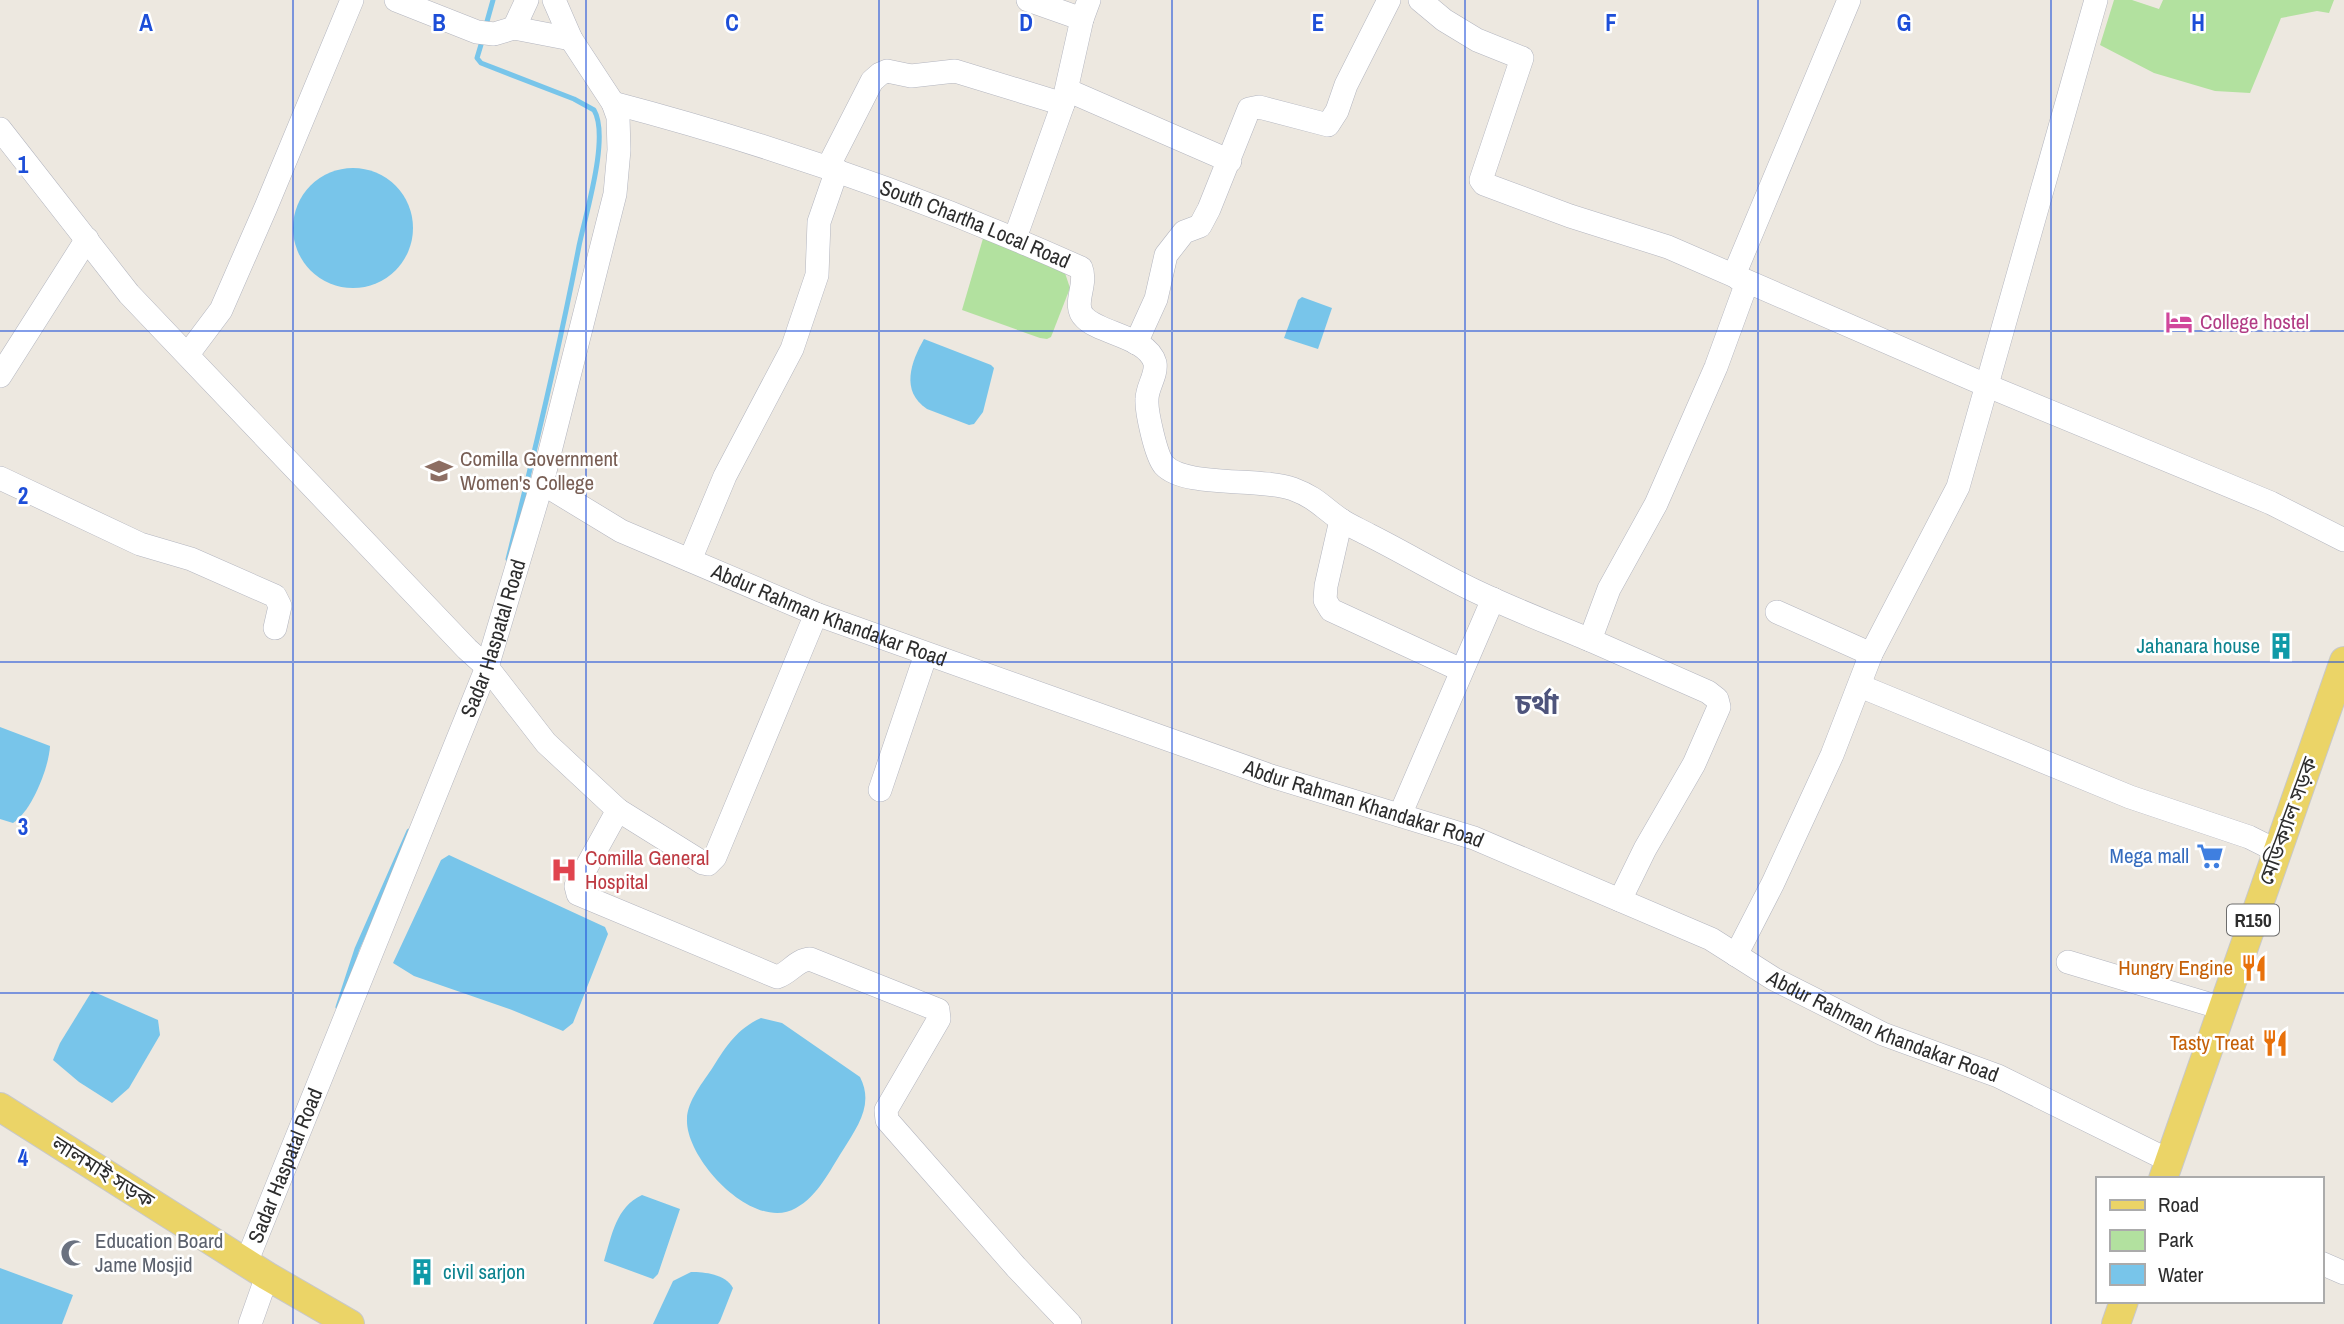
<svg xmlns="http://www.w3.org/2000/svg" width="2344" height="1324" font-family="'Archivo Narrow','Noto Sans Bengali',sans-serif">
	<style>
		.green { fill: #b2e19f }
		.water { fill: #78c5ea }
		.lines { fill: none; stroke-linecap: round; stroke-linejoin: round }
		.stream { stroke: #78c5ea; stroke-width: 5 }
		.minor-casing { stroke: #b3b5bf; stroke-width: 24 }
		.major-casing { stroke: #c8c8c8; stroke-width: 30 }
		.minor { stroke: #fff; stroke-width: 23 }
		.major { stroke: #ebd467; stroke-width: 28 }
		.grid { fill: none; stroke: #1d4ed8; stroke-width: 2; stroke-opacity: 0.55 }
		.labels { text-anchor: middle; stroke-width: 5; stroke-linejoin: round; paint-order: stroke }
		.shield { fill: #fff; stroke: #6c6c6c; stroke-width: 2 }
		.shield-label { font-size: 19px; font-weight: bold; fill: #2d2d2d }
		.street-label { font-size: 21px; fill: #2d2d2d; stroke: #fff }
		.hotel-label { font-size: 21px; fill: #b23c85; stroke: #fff; text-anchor: start }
		.education-label { font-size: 21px; fill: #785e54; stroke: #fff; text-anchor: start }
		.culture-label { font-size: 21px; fill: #0d838f; stroke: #fff; text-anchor: end }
		.shop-label { font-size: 21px; fill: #366cbe; stroke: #fff; text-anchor: end }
		.health-label { font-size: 21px; fill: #be3a42; stroke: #fff; text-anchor: start }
		.food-label { font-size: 21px; fill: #c56008; stroke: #fff; text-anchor: end }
		.worship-label { font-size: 21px; fill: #5b616d; stroke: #fff; text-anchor: start }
		.district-label { font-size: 28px; font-weight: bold; fill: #4e547c; stroke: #fff }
		.grid-label { font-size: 23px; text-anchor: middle; font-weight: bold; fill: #1d4ed8; stroke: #fff; stroke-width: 5; stroke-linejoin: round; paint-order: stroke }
	</style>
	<rect width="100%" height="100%" fill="#ede8e0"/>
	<g class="green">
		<polygon points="2114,0 2132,0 2159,9 2163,0 2334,0 2329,13 2317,11 2281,18 2250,93 2215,91 2154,73 2100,45"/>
		<polygon points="984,235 1065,273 1070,288 1051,337 1047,339 1040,338 962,310"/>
	</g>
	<g class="water">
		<circle cx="353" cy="228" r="60"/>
		<polygon points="1302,297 1332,308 1318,349 1284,338 1298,300"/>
		<path d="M924 339 991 365 994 368 983 412 974 424 969 425 927 409C900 391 911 362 924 339Z"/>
		<path d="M0 727 50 746C49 767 32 811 13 823L0 819Z"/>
		<polygon points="449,855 605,927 608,934 573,1023 563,1031 512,1010 414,976 393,963 441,860"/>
		<polygon points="92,991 158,1020 160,1035 129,1088 112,1103 79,1082 53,1060 60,1043"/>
		<path d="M761 1018 782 1023 860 1077C874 1104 858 1126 843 1150 830 1170 818 1196 796 1208 754 1233 685 1159 687 1119 687 1101 704 1081 713 1067 727 1045 737 1029 761 1018Z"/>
		<path d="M642 1195 680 1209 658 1274 653 1279 604 1261C612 1235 616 1207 642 1195Z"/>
		<polygon points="0,1268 73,1295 62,1324 0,1324"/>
		<path d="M691 1272C705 1272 725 1274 733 1288L720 1321 718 1324H653L673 1281Z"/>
	</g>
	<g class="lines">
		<g class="stream">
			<polyline points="486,25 493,0"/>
			<path d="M483 38 477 58 481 63 574 99 594 110C610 137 585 216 579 246 559 351 534 455 508 559"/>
			<polyline points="338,1007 357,949 409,831"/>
		</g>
		<defs>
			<g id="minor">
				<polyline points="396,0 477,32 494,34 514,28 571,39"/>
				<polyline points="1028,0 1082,19"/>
				<polyline points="1420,0 1444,20 1477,40 1522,58 1481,180 1484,184 1570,216 1668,247 1988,386 2271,503 2344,540"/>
				<polyline points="514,28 527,0"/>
				<polyline points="1067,90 1230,161"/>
				<path id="s1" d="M613 103C773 145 930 200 1081 268 1088 285 1071 305 1085 318 1101 334 1148 337 1155 363 1157 375 1147 387 1147 399 1146 411 1156 456 1164 465 1185 488 1260 477 1293 489 1317 498 1322 507 1341 520 1350 526 1360 530 1369 535 1401 551 1431 569 1463 585 1504 606 1548 622 1590 640"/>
				<path d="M0 129 129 294 467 649 487 667 546 743 618 810 576 886 578 894 777 977C790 973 796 960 810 959L938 1010 939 1019 886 1110 887 1120 1016 1267 1070 1324"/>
				<polyline points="828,167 872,81 880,74 887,71 911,76 955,71 1063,104"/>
				<polyline points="1015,238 1063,104 1082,19 1089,0"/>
				<polyline points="1136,343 1156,299 1166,255 1184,232 1200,226 1209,209 1249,109 1259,107 1328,125 1337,111 1346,85 1389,0"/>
				<polyline points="188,354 221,310 266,207 352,0"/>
				<polyline points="0,376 87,239"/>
				<polyline points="0,478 140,544 191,559 275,596 280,606 275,628"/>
				<path id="s2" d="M542 483 621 531 816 614 1271 776 1474 838 1711 939 1774 979 1883 1034 1998 1076 2168 1160"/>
				<polyline points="1341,520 1326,586 1325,600 1331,610 1461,670"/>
				<polyline points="690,560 725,476 792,349 817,275 819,222 837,170"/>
				<polyline points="1777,612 1871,654"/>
				<polyline points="1860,686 2130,797 2249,837 2277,851"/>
				<polyline points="880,790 926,654"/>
				<polyline points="618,810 703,863 708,864 715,857 816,614"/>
				<polyline points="1400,815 1493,599"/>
				<polyline points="1620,900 1645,849 1694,764 1719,707 1717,699 1708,692 1590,640 1609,589 1656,504 1716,367 1746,285 1734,275 1849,0"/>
				<polyline points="1736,955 1773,883 1832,755 1871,654 1958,487 2096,0"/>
				<polyline points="2068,962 2222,1008"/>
				<path id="s3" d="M246 1263 487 667 542 483 615 194 619 150 618 117 613 103 571 39 554 0"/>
				<polyline points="2321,1263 2344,1273"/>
				<polyline points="250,1324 267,1276"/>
			</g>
			<g id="major">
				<polyline points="0,1107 267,1276 350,1324"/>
				<polyline points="2163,1179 2344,661"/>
				<polyline points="2116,1324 2124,1301"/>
			</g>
		</defs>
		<use href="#minor" class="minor-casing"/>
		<use href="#major" class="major-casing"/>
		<use href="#minor" class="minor"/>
		<use href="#major" class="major"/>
	</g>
	<path class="grid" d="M293 0V1324M586 0V1324M879 0V1324M1172 0V1324M1465 0V1324M1758 0V1324M2051 0V1324M0 331H2344M0 662H2344M0 993H2344"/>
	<defs>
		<symbol id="hotel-bare" viewBox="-9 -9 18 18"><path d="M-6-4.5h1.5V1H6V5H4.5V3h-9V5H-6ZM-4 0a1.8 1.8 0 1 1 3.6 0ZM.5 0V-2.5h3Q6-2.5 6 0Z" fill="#d1479c" stroke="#fff" stroke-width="2.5" paint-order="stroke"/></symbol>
		<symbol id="university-bare" viewBox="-9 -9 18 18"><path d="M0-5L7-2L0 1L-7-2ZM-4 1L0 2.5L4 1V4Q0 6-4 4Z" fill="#8d6e63" stroke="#fff" stroke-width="2.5" paint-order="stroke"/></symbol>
		<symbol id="building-bare" viewBox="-9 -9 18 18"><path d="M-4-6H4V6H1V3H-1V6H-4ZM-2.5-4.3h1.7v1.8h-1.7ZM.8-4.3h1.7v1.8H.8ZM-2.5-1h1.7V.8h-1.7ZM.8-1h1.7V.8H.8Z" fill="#0f9aa8" stroke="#fff" stroke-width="2.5" paint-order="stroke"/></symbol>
		<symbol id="supermarket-bare" viewBox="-9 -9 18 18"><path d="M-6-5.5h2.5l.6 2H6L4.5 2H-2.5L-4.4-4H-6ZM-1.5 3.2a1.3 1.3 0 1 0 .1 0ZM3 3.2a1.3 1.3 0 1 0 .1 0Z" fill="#3f7fe0" stroke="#fff" stroke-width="2.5" paint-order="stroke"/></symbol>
		<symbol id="hospital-bare" viewBox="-9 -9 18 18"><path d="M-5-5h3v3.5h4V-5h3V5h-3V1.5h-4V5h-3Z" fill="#e0444e" stroke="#fff" stroke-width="2.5" paint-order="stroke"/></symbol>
		<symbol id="restaurant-bare" viewBox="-9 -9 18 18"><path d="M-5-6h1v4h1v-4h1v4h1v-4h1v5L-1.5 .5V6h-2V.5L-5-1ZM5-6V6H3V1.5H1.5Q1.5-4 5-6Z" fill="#e8710a" stroke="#fff" stroke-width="2.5" paint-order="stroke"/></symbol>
		<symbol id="mosque-bare" viewBox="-9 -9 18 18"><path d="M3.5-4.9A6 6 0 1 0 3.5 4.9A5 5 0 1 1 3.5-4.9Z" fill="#6b7280" stroke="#fff" stroke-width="2.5" paint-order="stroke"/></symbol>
	</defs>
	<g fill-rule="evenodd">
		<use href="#hotel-bare" x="2160" y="303" width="38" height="38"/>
		<use href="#university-bare" x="420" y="452" width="38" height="38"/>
		<use href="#building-bare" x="2262" y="627" width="38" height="38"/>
		<use href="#supermarket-bare" x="2191" y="837" width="38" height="38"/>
		<use href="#hospital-bare" x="545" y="851" width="38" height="38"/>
		<use href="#restaurant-bare" x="2235" y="949" width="38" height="38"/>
		<use href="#restaurant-bare" x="2256" y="1024" width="38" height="38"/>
		<use href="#mosque-bare" x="55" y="1234" width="38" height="38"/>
		<use href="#building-bare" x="403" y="1253" width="38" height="38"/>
	</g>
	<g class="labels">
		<rect class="shield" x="2227" y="904.5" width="52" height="31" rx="5"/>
		<g class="shield-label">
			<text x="2253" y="927">R150</text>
		</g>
		<g class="street-label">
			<text dy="7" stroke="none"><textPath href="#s1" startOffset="382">South Chartha Local Road</textPath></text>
			<text dy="7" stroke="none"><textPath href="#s2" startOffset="317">Abdur Rahman Khandakar Road</textPath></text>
			<text dy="7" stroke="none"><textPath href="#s3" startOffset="672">Sadar Haspatal Road</textPath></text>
			<text dy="7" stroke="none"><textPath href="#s2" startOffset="884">Abdur Rahman Khandakar Road</textPath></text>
			<text transform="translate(2288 821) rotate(-70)" y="7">মেডিক্যাল সড়ক</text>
			<text dy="7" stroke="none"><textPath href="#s2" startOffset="1451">Abdur Rahman Khandakar Road</textPath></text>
			<text dy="7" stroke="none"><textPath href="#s3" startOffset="105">Sadar Haspatal Road</textPath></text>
			<text transform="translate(103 1172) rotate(32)" y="7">লালমাই সড়ক</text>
		</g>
		<g class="hotel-label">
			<text x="2200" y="329">College hostel</text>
		</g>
		<g class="education-label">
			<text x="460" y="466">Comilla Government<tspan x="460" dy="24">Women's College</tspan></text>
		</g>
		<g class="culture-label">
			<text x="2260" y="653">Jahanara house</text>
			<text x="443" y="1279" text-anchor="start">civil sarjon</text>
		</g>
		<g class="shop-label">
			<text x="2189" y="863">Mega mall</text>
		</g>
		<g class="health-label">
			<text x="585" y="865">Comilla General<tspan x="585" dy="24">Hospital</tspan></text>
		</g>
		<g class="food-label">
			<text x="2233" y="975">Hungry Engine</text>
			<text x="2254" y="1050">Tasty Treat</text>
		</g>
		<g class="worship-label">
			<text x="95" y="1248">Education Board<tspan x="95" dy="24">Jame Mosjid</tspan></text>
		</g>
		<g class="district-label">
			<text x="1537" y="714">চর্থা</text>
		</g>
	</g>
	<g class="grid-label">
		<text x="146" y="31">A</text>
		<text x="439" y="31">B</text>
		<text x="732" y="31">C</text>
		<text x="1026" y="31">D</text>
		<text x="1318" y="31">E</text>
		<text x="1611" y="31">F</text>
		<text x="1904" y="31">G</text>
		<text x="2198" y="31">H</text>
		<text x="23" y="173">1</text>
		<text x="23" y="504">2</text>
		<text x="23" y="835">3</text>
		<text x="23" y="1166">4</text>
	</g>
	<rect x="2096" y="1177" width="228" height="126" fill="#ffffff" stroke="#ababab" stroke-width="2"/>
	<rect x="2110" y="1200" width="35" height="10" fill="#ebd467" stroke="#ababab" stroke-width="2"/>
	<text x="2158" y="1212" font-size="21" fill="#2d2d2d">Road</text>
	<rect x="2110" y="1230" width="35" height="21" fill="#b2e19f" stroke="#ababab" stroke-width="2"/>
	<text x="2158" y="1247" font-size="21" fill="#2d2d2d">Park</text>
	<rect x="2110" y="1264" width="35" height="21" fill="#78c5ea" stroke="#ababab" stroke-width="2"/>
	<text x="2158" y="1282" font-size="21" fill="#2d2d2d">Water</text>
</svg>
